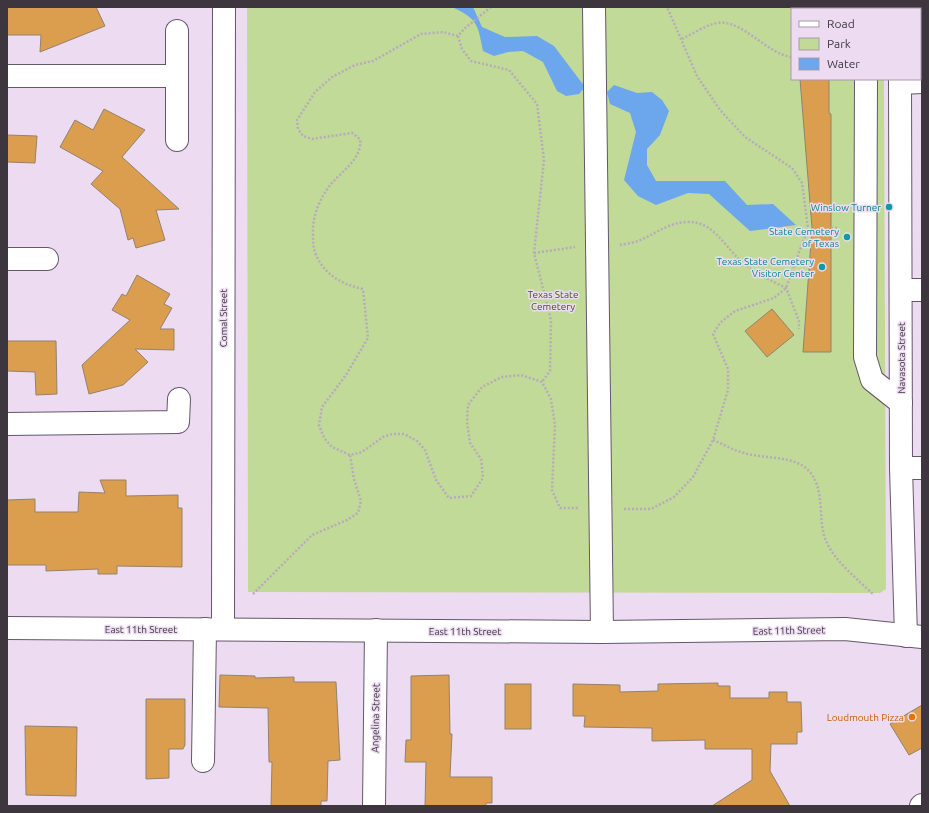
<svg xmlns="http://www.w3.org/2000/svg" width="929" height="813" font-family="Ubuntu,sans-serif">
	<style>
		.green { fill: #c1da98 }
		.water { fill: #6ca6ed }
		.building { fill: #db9d4e; stroke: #92826f }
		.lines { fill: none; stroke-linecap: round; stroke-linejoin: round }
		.minor-casing { stroke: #655769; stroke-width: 24 }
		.path { stroke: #b8aabc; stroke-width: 2.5; stroke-dasharray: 2 2; stroke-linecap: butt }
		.minor { stroke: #fff; stroke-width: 22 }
		.culture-dot { fill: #0f9aa8; stroke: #eddcf1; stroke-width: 1.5 }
		.food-dot { fill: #e8710a; stroke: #eddcf1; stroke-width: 1.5 }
		.labels { text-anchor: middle; stroke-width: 3; stroke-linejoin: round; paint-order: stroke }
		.culture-label { font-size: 10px; fill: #0d838f; stroke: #eddcf1; text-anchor: end }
		.park-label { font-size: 10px; fill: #3e5212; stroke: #eddcf1 }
		.street-label { font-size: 10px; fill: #3d363f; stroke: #eddcf1 }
		.food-label { font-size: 10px; fill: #c56008; stroke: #eddcf1; text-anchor: end }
	</style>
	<rect width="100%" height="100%" fill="#eddcf1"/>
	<polygon class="green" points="247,7 883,7 883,9 792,9 792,79 884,79 886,589 880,593 248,592"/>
	<g class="water">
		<path d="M452 7H473L482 27 505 37 537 36 554 46 585 87 579 94 566 96 557 91 543 62 523 51 508 52 494 56 483 51C478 25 478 19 452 7Z"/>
		<polygon points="614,85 637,93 652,92 662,100 669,111 660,135 647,149 647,165 656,181 725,181 747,205 773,204 796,225 750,231 709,194 688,193 656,205 638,196 624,180 636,132 630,113 610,104 607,92"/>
	</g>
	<g class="building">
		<polygon points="7,7 96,7 105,26 40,52 41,35 7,35"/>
		<polygon points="800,79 829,79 829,113 831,114 831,352 803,352 812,228"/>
		<polygon points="104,109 145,130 122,157 179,209 156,210 165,240 136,248 133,238 128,240 120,209 91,184 103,171 60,147 75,120 93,130"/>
		<polygon points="7,135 37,136 35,163 7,162"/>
		<polygon points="137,275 170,294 164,304 172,308 160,329 174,329 174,350 135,349 148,362 123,385 89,394 82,365 130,320 112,310 122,294 126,296"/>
		<polygon points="772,309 794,335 767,357 745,331"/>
		<polygon points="7,341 56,341 57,394 36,395 35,372 7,371"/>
		<polygon points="100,480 126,480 126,496 178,495 178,508 182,508 182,567 117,566 117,574 98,574 98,569 46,571 46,565 7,565 7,500 35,499 35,512 78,512 79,492 105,493"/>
		<polygon points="220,675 255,676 255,678 294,677 294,682 336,682 340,760 328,761 327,801 321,801 321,806 271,806 272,762 269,762 268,708 219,707"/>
		<polygon points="449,675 450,734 452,734 450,777 492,777 492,803 486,803 486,806 425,806 426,762 405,762 406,740 411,740 411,676"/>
		<polygon points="718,683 718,686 730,686 730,698 769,698 769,692 787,692 787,702 801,702 802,732 797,732 797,744 771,744 770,771 790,806 712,806 752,780 752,749 705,749 705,740 652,741 652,728 584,727 585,716 573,716 573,684 620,685 620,692 658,691 658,684"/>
		<rect x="505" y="684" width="26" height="45"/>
		<polygon points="146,699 185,699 185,745 183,749 169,749 169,778 146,779"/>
		<polygon points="922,705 922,748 909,755 890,724"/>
		<polygon points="25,726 77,727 76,796 26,795"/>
	</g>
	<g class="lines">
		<defs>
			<g id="minor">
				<polyline points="594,7 602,632"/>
				<polyline points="899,7 899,9"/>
				<polyline points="7,76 176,76"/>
				<polyline points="866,79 865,357 872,380 901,403"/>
				<polyline points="900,79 901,468 906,636"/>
				<polyline points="900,83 922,82"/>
				<polyline points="177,140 177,31"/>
				<polyline points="7,259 47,259"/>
				<polyline points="901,290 922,290"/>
				<polyline points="7,424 178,422 179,399"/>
				<polyline points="901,468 922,468"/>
				<polyline points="7,628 602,632 845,629 922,637"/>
				<polyline points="223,629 224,7"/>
				<polyline points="203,761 205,629"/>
				<polyline points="374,806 376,630"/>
				<polyline points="921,806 922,805"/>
			</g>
		</defs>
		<use href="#minor" class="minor-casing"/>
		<g class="path">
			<polyline points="491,7 464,29 458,36 462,49 471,61 509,70 537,104 544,160 534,253 551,320 550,371 542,382"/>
			<path d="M458 36 443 32 421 34 373 61 355 65 332 77 315 92 297 120 298 129 303 136 312 139 352 133 360 139C363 158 342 171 331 184 320 198 312 216 313 234 313 242 313 248 316 255 325 275 341 284 363 289L368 338 346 375 322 407 319 425 324 438 332 447 350 455 362 452 383 437 392 434H404L417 441 425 450 436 480 449 498 471 496 483 478 481 459 470 443 467 422 468 405 482 387 502 377 521 375 542 382 551 399 555 425 552 490 560 508H579"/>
			<path d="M682 39C692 34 703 27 713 24 740 15 765 54 792 57"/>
			<polyline points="831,228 839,228"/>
			<path d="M620 245C625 244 632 243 638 241 654 235 667 223 686 222 713 220 724 246 741 261 754 273 770 280 786 288L799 321V329"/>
			<polyline points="534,253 575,247"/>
			<path d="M713 440C723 444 733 450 744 453 763 459 793 455 808 470 827 489 816 521 827 543 835 561 859 581 874 595"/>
			<polyline points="624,509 651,509 674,497 693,477 713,440 728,390 728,369 713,334 720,323 735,311 774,298 786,288 808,228 802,183 792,168 745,137 720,110 697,76 667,7"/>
			<polyline points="253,594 312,535 347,520 358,513 361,501 354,479 350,455"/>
		</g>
		<use href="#minor" class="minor"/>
	</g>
	<g class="culture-dot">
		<circle cx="889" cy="207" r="4"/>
		<circle cx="847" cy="237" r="4"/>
		<circle cx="822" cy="267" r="4"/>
	</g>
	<circle class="food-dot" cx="912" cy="717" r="4"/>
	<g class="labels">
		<g class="culture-label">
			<text x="881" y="211">Winslow Turner</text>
			<text x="839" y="235">State Cemetery<tspan x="839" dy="12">of Texas</tspan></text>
			<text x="814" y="265">Texas State Cemetery<tspan x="814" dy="12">Visitor Center</tspan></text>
		</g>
		<g class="park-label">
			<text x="553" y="298">Texas State<tspan x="553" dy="12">Cemetery</tspan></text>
		</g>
		<g class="street-label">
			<text transform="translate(223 318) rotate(-90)" y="4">Comal Street</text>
			<text transform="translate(901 358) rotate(-90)" y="4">Navasota Street</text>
			<text x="141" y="633">East 11th Street</text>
			<text transform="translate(789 630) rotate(-1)" y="4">East 11th Street</text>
			<text x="465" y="635">East 11th Street</text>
			<text transform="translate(375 718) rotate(-89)" y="4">Angelina Street</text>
		</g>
		<g class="food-label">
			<text x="904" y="721">Loudmouth Pizza</text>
		</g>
	</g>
	<rect width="929" height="813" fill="none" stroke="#3d363f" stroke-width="16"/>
	<rect x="791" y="8" width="130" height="72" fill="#eddcf1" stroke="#a79aaa"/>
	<rect x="799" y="21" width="20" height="6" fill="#ffffff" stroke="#a79aaa"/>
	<text x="827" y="28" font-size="12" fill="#3d363f">Road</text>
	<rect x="799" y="38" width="20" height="12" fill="#c1da98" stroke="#a79aaa"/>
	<text x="827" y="48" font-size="12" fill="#3d363f">Park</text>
	<rect x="799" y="58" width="20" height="12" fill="#6ca6ed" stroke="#a79aaa"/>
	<text x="827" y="68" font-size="12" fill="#3d363f">Water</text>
</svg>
